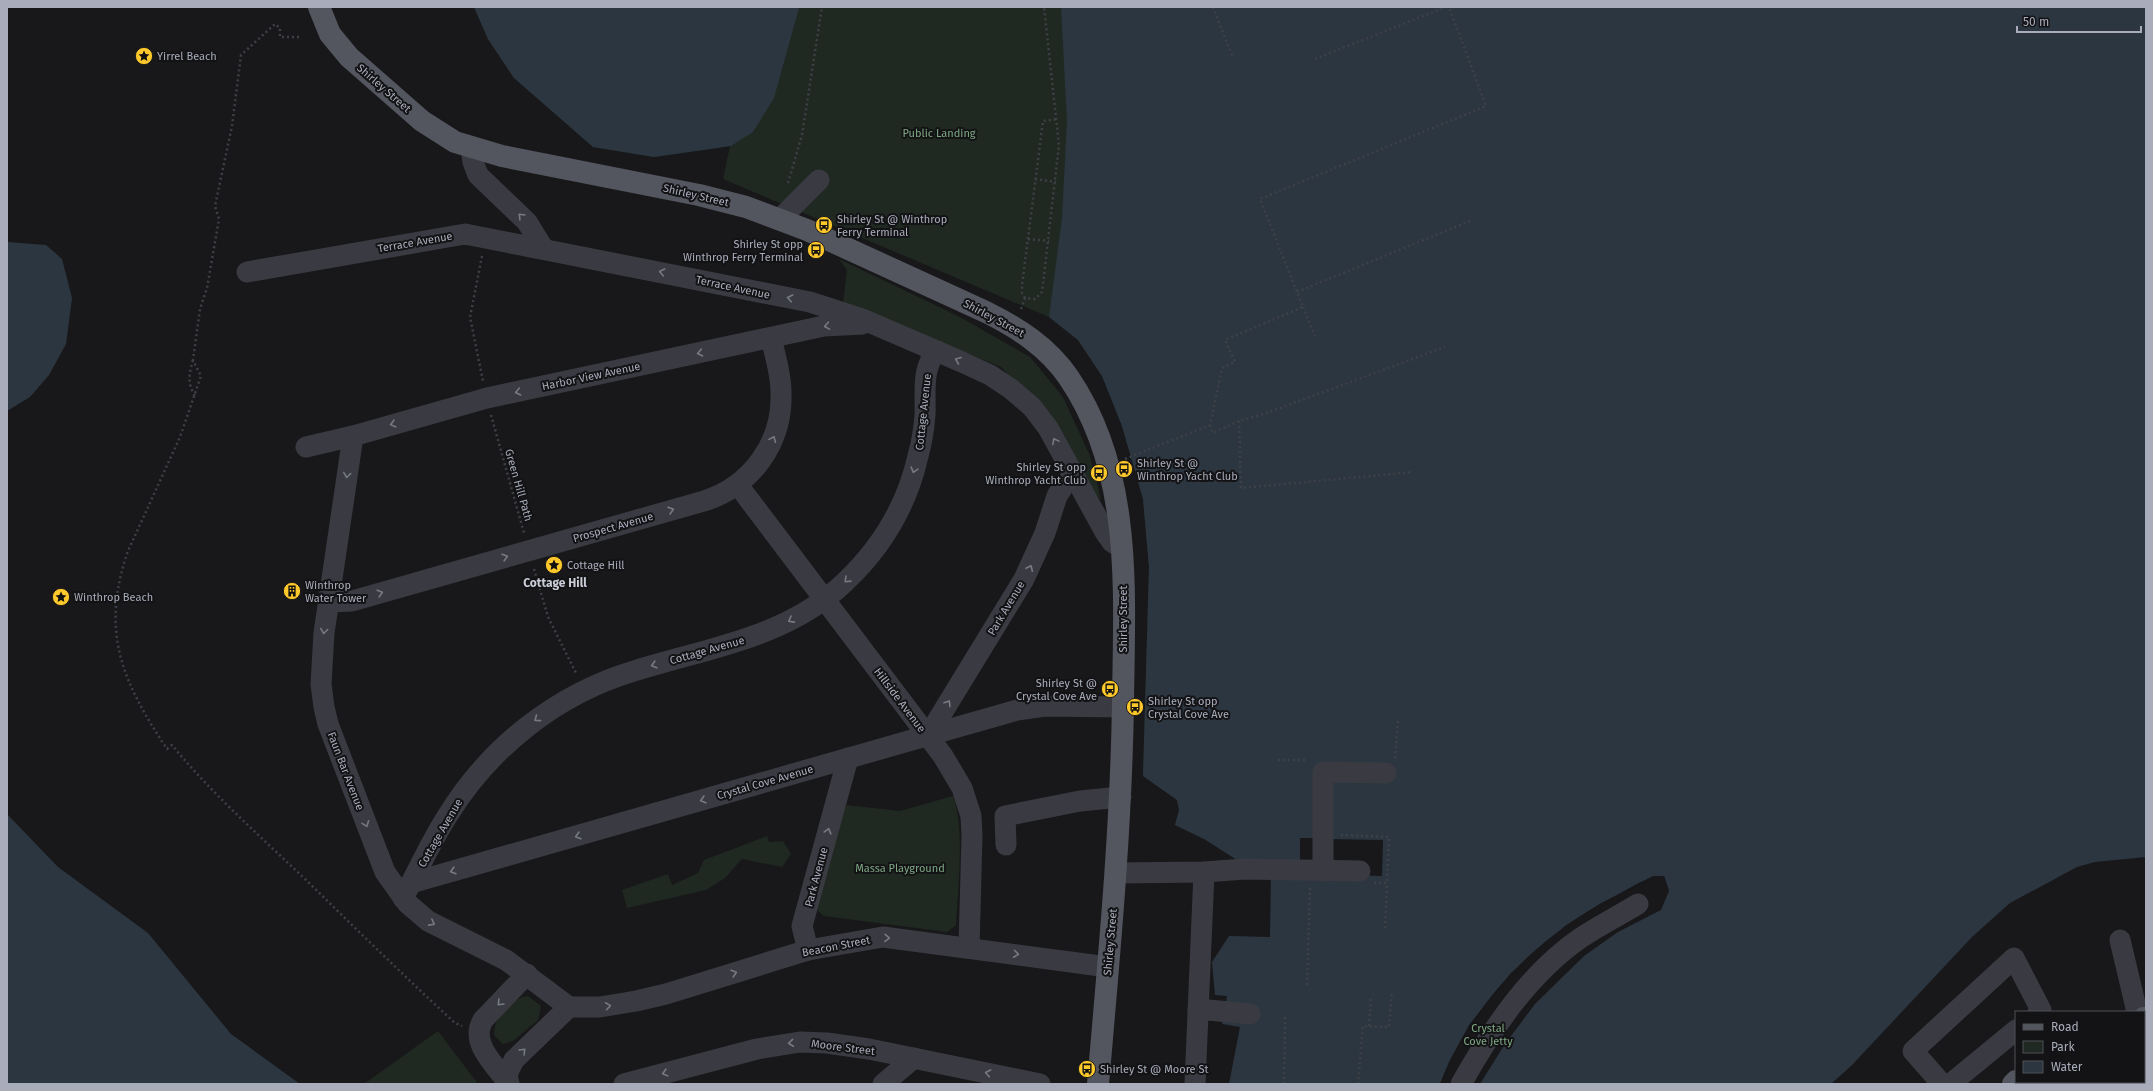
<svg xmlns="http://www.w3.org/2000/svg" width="2153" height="1091" font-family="'Fira Sans',sans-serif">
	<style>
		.green { fill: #1f2921 }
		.water { fill: #2c3640 }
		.pier { fill: #18181a }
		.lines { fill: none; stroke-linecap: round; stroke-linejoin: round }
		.path { stroke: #3e4047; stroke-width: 2.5; stroke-dasharray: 2 3; stroke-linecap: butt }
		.minor { stroke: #3a3b42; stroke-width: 21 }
		.major { stroke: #54565f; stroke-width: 22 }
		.oneway { stroke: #777a85 }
		.labels { text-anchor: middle; stroke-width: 4; stroke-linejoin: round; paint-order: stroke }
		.poi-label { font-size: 11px; fill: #a9adbb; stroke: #131315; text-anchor: start }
		.street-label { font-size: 11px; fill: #a9adbb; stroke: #131315 }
		.park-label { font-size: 11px; fill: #7ea884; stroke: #131315 }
		.neighbourhood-label { font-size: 12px; font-weight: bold; fill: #cacdd7; stroke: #131315 }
	</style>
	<rect width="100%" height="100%" fill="#18181a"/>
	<g class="green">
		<polygon points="474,7 1166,7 1204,839 1175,825 1179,810 1177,800 1143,776 1149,567 1143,499 1122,426 1102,376 1078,340 1049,317 723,179 730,146 654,157 593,147 514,78 488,39"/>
		<polygon points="839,259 960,317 1030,357 1063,397 1090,456 1101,500 1088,484 1055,423 1001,367 843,303 847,270"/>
		<path d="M953 796C965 826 958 891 956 925L947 932 824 916 818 911 816 902 846 805 900 811Z"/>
		<polygon points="767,836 769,842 783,841 791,854 782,867 742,859 725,878 706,890 627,908 622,890 668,874 672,885 698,873 704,860"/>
		<path d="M528 996 541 1006 538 1020 513 1041 503 1044 494 1035C494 1016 510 999 528 996Z"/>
		<polygon points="438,1031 478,1084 364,1084"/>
	</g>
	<g class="water">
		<polygon points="474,7 793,7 799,8 774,98 753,132 731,146 654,157 593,147 514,78 488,39"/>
		<path d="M1061 7H2146V857L2095 862 2077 867 2010 903 1972 937 1852 1065 1831 1084H1480L1505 1044 1535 1004 1584 956 1618 932 1661 910 1669 891 1664 876C1647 876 1632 887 1617 895 1539 934 1472 1002 1440 1084H1229L1240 1027 1222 1024 1227 996 1215 995 1212 962 1229 936 1270 937 1271 873 1382 876 1383 840 1326 839 1331 776 1384 767 1316 765 1313 838H1300V862L1237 860 1204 839 1175 825 1179 810 1177 800 1143 776 1149 567 1143 499 1122 426 1102 376 1078 340 1049 317 1062 218 1067 121Z"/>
		<polygon points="7,242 46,245 62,259 72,298 66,344 49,375 30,397 7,411"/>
		<polygon points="7,814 58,867 148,933 231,1034 300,1084 7,1084"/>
	</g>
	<polygon class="pier" points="1653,876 1664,876 1669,891 1667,891 1663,878 1653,878 1599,906 1566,928 1512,975 1471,1026 1451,1062 1442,1084 1440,1084 1449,1062 1469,1025 1511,973 1565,926 1598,905"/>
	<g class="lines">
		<g class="path">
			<polyline points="1213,7 1233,58"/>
			<path d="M299 37H280V28L275 24 241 55 232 126 215 206 219 219 207 288 200 309 193 360 201 376 180 437 128 551C100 632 122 681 167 749L172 745C212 794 260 836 306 880 355 928 404 976 455 1023L462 1026"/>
			<polyline points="1315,59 1446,7"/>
			<polyline points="1035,179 1056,182"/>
			<polyline points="788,183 802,135 822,7"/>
			<polyline points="1028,239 1049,241"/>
			<polyline points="482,256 470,317 483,381"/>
			<polyline points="1297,292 1470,221"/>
			<polyline points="1025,298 1022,293 1022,285 1043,121 1057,119"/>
			<polyline points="1303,307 1315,336"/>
			<polyline points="1021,309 1025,298 1035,299 1042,292 1059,145 1044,7"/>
			<path d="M193 360C189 374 187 383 195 396"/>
			<polyline points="491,415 524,533"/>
			<polyline points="1239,421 1241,488 1413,472"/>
			<polyline points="1210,425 1213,433 1239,421 1264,414 1445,347"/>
			<polyline points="1125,459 1210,425 1222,368 1235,362 1225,340 1303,307 1260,199 1486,106 1449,7"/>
			<polyline points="534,569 548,617 577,675"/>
			<polyline points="1395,758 1398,719"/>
			<polyline points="1278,760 1308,760"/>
			<polyline points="1341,835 1389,837 1387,883 1373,883"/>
			<polyline points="1385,928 1387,883"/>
			<polyline points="1307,985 1310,888"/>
			<polyline points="1369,1026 1371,997"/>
			<polyline points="1284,1084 1285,1017"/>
			<polyline points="1358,1084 1363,1026 1389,1027 1392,991"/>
		</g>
		<g class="minor">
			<polyline points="471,148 473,162 478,175 527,222 543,248"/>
			<polyline points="780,219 819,180"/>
			<polyline points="247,272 465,234 810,302 862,319 962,362 990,375 1011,389 1032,407 1048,428 1105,532 1112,542 1122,548"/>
			<polyline points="353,436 324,633 321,684 324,707 328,724 385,872 407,903 428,921 506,960 569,1007"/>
			<polyline points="306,447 353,436 487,398 824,326 863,324"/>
			<polyline points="738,485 943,756 962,788 971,816 972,836 969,948"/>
			<path d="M329 602 352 601 704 501C752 486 783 442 781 392 781 374 775 355 771 338"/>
			<polyline points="928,736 1024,579 1045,533 1057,496 1064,485 1074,476"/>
			<polyline points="1006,845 1005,816 1080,801 1121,797"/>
			<polyline points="1323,871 1323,772 1386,773"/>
			<polyline points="1117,873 1204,872 1245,869 1360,871"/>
			<polyline points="411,883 1017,710 1045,706 1123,707"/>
			<path d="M403 898C418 871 431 841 448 815 490 747 557 694 634 671 707 648 787 638 845 582 881 548 907 505 918 456 922 442 924 428 925 415 926 394 921 368 937 351"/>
			<polyline points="2120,940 2137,1012"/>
			<polyline points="808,950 802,926 848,758"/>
			<polyline points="569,1007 600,1007 636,1001 666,994 808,950 883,937 1108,967"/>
			<polyline points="1198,1009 1250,1014"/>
			<polyline points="1954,1081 2016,1030"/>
			<path d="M509 1084C496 1066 469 1043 483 1020L527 974"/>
			<polyline points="509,1084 507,1074 514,1060 569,1007"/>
			<polyline points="624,1084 757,1049 800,1042 827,1043 869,1049 1040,1084"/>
			<polyline points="883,1084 914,1058"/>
			<polyline points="1195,1084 1204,872"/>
			<path d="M1461 1084C1492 1029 1529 973 1582 937 1600 925 1620 915 1638 904"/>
			<polyline points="1942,1084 1913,1051 2014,958 2041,1010 2038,1012"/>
		</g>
		<g class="major">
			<path d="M319 7 330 34 349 57 422 121 455 142 502 156 699 195 746 207 807 230 986 312C1018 328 1048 347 1069 378 1134 474 1124 594 1123 704 1121 831 1109 957 1098 1084"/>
			<polyline points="2144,1018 2146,1018"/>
			<polyline points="2013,1084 2016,1081"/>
		</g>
	</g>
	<defs><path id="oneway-chevron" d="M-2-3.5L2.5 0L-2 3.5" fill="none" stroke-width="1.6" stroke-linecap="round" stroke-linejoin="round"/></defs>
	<g class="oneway">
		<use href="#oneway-chevron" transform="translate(521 216) rotate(-135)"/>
		<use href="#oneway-chevron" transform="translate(662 272) rotate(-168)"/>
		<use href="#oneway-chevron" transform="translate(790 298) rotate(-168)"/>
		<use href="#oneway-chevron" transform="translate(827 326) rotate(170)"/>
		<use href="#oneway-chevron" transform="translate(700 353) rotate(168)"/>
		<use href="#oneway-chevron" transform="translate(958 360) rotate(-157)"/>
		<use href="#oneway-chevron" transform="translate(518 392) rotate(168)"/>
		<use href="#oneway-chevron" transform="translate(393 424) rotate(165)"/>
		<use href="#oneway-chevron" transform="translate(773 439) rotate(-66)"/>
		<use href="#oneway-chevron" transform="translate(1055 441) rotate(-118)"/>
		<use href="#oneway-chevron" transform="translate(914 470) rotate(106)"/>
		<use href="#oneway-chevron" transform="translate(347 475) rotate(98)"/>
		<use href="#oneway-chevron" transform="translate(671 510) rotate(-16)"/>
		<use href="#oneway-chevron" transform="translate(505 557) rotate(-16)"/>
		<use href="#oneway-chevron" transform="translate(1030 568) rotate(-65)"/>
		<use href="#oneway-chevron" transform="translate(847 580) rotate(136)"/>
		<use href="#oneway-chevron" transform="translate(380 593) rotate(-16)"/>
		<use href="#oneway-chevron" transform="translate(791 620) rotate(152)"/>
		<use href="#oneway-chevron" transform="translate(324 631) rotate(98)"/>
		<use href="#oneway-chevron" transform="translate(654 665) rotate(164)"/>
		<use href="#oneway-chevron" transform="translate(948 703) rotate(-58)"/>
		<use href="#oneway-chevron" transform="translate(537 719) rotate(143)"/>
		<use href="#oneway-chevron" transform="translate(703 800) rotate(164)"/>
		<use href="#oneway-chevron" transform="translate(366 824) rotate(69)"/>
		<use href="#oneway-chevron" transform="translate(828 831) rotate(-75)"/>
		<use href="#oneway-chevron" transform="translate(578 836) rotate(164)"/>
		<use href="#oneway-chevron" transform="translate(453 871) rotate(164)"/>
		<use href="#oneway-chevron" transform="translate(432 923) rotate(28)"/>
		<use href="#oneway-chevron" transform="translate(887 938) rotate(2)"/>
		<use href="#oneway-chevron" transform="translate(1016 954) rotate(8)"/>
		<use href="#oneway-chevron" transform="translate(734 973) rotate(-17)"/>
		<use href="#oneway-chevron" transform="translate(500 1003) rotate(134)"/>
		<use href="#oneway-chevron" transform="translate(608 1006) rotate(-8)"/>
		<use href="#oneway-chevron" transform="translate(791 1043) rotate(174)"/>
		<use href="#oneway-chevron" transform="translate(523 1051) rotate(-45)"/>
		<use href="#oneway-chevron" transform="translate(665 1073) rotate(165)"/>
		<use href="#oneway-chevron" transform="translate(988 1073) rotate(-169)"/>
	</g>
	<defs>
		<symbol id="sight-disc" viewBox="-11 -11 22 22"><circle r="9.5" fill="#ffc82b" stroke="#131315"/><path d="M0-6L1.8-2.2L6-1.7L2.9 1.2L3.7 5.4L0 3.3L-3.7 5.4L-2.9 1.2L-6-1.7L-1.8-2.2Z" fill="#111"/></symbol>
		<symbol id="bus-disc" viewBox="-11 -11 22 22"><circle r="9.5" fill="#ffc82b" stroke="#131315"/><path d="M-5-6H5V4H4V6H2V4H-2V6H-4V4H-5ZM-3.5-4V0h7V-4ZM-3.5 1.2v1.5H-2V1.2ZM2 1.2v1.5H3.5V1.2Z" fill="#111"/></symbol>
		<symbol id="building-disc" viewBox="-11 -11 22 22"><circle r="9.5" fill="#ffc82b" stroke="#131315"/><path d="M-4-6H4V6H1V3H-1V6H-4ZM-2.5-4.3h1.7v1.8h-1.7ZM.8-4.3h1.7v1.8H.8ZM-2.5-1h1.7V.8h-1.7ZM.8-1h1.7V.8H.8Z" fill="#111"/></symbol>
	</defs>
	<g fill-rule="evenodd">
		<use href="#sight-disc" x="134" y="46" width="20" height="20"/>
		<use href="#bus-disc" x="814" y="215" width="20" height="20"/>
		<use href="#bus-disc" x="806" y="240" width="20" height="20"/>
		<use href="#bus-disc" x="1114" y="459" width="20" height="20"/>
		<use href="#bus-disc" x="1089" y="463" width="20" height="20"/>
		<use href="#sight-disc" x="544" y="555" width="20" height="20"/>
		<use href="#building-disc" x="282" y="581" width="20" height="20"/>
		<use href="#sight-disc" x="51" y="587" width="20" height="20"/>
		<use href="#bus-disc" x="1100" y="679" width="20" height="20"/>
		<use href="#bus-disc" x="1125" y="697" width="20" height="20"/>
		<use href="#bus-disc" x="1077" y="1059" width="20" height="20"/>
	</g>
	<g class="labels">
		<g class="poi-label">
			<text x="157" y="60">Yirrel Beach</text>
			<text x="837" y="223">Shirley St @ Winthrop<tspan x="837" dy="13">Ferry Terminal</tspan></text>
			<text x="803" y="248" text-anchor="end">Shirley St opp<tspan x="803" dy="13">Winthrop Ferry Terminal</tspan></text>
			<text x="1137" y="467">Shirley St @<tspan x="1137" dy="13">Winthrop Yacht Club</tspan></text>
			<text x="1086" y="471" text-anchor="end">Shirley St opp<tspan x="1086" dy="13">Winthrop Yacht Club</tspan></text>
			<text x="567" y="569">Cottage Hill</text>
			<text x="305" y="589">Winthrop<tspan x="305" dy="13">Water Tower</tspan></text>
			<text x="74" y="601">Winthrop Beach</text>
			<text x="1097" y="687" text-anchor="end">Shirley St @<tspan x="1097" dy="13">Crystal Cove Ave</tspan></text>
			<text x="1148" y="705">Shirley St opp<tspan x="1148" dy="13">Crystal Cove Ave</tspan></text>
			<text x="1100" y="1073">Shirley St @ Moore St</text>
		</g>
		<g class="street-label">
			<text transform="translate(384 88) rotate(41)" y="4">Shirley Street</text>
			<text transform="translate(696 195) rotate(13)" y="4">Shirley Street</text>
			<text transform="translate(415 242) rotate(-10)" y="4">Terrace Avenue</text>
			<text transform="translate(733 287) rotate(12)" y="4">Terrace Avenue</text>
			<text transform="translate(994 318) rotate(28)" y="4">Shirley Street</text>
			<text transform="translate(591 376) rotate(-12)" y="4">Harbor View Avenue</text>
			<text transform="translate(923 412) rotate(-84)" y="4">Cottage Avenue</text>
			<text transform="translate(519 485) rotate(74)" y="4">Green Hill Path</text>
			<text transform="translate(613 527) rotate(-16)" y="4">Prospect Avenue</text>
			<text transform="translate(1006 608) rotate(-59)" y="4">Park Avenue</text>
			<text transform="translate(1123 619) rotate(-90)" y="4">Shirley Street</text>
			<text transform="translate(707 650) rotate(-16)" y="4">Cottage Avenue</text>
			<text transform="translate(900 700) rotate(53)" y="4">Hillside Avenue</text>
			<text transform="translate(346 771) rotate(69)" y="4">Faun Bar Avenue</text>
			<text transform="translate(765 782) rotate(-16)" y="4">Crystal Cove Avenue</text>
			<text transform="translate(440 833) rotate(-60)" y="4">Cottage Avenue</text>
			<text transform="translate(816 877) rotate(-75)" y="4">Park Avenue</text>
			<text transform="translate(1110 942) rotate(-85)" y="4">Shirley Street</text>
			<text transform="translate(836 946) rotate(-11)" y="4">Beacon Street</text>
			<text transform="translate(843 1047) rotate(7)" y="4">Moore Street</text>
		</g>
		<g class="park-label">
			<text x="939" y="137">Public Landing</text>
			<text x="900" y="872">Massa Playground</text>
			<text x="1488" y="1032">Crystal<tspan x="1488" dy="13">Cove Jetty</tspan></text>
		</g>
		<g class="neighbourhood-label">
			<text x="555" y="587">Cottage Hill</text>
		</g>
	</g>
	<rect width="2153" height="1091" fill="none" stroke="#a9adbb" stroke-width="16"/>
	<rect x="2015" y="1011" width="130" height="72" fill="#131315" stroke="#4f5157"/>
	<rect x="2023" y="1024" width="20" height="6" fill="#54565f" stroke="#4f5157"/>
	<text x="2051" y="1031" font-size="12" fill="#a9adbb">Road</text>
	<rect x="2023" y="1041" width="20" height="12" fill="#1f2921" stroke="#4f5157"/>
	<text x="2051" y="1051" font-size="12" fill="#a9adbb">Park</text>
	<rect x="2023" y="1061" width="20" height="12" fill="#2c3640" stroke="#4f5157"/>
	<text x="2051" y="1071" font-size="12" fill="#a9adbb">Water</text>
	<path d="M2017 26v6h124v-6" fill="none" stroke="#a9adbb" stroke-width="2"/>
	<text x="2023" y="26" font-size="12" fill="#a9adbb" stroke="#131315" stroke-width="3" paint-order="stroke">50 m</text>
</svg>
